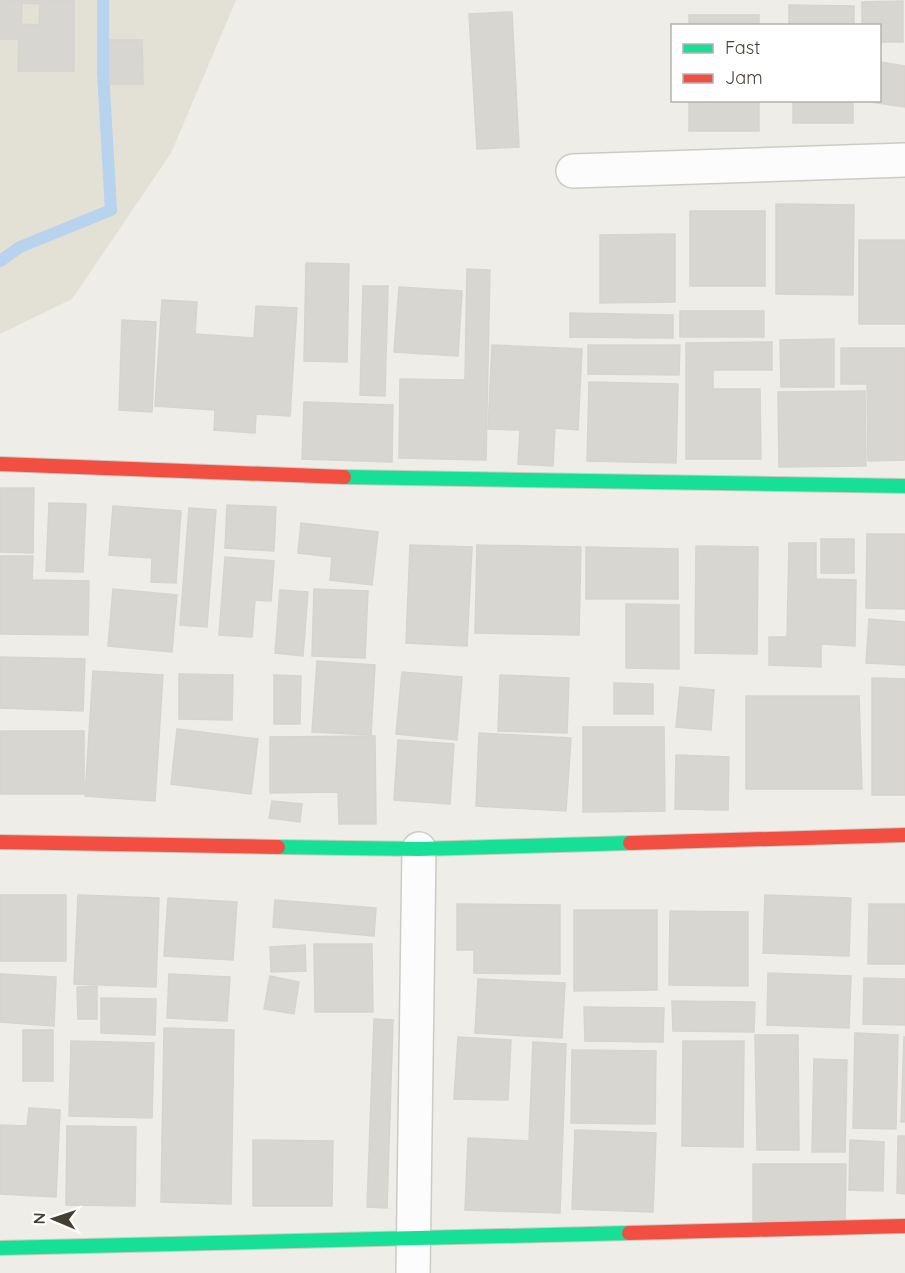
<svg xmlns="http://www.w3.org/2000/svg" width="905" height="1273" font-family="Quicksand,sans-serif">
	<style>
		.residential { fill: #e3e0d5 }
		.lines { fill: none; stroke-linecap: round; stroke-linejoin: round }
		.stream { stroke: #b7d3ed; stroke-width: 12 }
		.building { fill: #d8d6d0; stroke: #d6d4ce; stroke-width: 1.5; fill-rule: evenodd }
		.street-casing { stroke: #cccbc5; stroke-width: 36 }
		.fast-casing { stroke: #cecbbf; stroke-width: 16 }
		.jam-casing { stroke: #cecbbf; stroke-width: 16 }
		.street { stroke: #fcfcfc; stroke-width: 33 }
		.fast { stroke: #16e098; stroke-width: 14 }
		.jam { stroke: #f24e42; stroke-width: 14 }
	</style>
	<rect width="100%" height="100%" fill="#eeede8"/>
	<polygon class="residential" points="0,0 236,0 171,153 72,299 0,334"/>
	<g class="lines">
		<polyline class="stream" points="0,261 20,247 111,210 103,72 103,0"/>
	</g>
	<g class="building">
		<path d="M1 0H74V71H18L19 39H1ZM22 3 40 4 39 25 21 24Z"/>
		<polygon points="903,1 903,42 880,42 880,26 862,26 862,2"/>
		<polygon points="789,5 854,6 854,26 789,26"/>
		<polygon points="512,12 519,147 477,149 469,14"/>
		<rect x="689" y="15" width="70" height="11"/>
		<polygon points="110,40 142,40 143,84 110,84"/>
		<polygon points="880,62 905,66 905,107 871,102 871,100 880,100"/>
		<rect x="689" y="100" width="70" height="31"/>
		<rect x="793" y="100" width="60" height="23"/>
		<polygon points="776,204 854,205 853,295 776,294"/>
		<rect x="690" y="211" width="75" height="75"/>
		<polygon points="675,234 675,302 600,303 600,235"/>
		<rect x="859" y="240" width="46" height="84"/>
		<polygon points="306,263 349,264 347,362 304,361"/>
		<polygon points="467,269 490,270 486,460 399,458 400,379 465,380"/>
		<polygon points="363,286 388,286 385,396 360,395"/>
		<polygon points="399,287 462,291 458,356 394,352"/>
		<polygon points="162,300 197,302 195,334 254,338 256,306 297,308 290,416 256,414 255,433 214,430 215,410 155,406"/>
		<rect x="680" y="311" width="84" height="26"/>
		<polygon points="570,313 673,315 673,338 570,337"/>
		<polygon points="122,320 156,322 152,412 119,410"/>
		<polygon points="834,339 834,387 781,387 780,340"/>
		<polygon points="772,342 772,370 713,370 713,389 760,389 761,459 686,459 686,343"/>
		<polygon points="492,345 582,349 578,430 555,428 553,466 518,464 520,430 488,429"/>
		<polygon points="588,345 680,345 679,375 588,374"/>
		<polygon points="841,348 905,348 905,460 868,461 867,384 841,384"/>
		<polygon points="589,382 678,384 676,463 587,461"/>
		<polygon points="865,391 866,466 779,467 778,392"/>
		<polygon points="304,402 393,405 392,462 302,459"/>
		<polygon points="0,488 34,488 33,553 0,552"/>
		<polygon points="49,503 86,504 83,572 46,571"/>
		<polygon points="227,505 276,507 274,551 225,548"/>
		<polygon points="113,506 181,511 176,583 151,582 152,558 109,555"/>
		<polygon points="189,508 216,510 207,627 180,625"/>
		<polygon points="301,523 378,532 372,585 330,580 332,557 298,553"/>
		<polygon points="867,534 905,534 905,609 866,608"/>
		<rect x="821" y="539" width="33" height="34"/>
		<polygon points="789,543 816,543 816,579 856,580 855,646 821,644 821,667 769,665 769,637 787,637"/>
		<polygon points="410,545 472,547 467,646 406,643"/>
		<polygon points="477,545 581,547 579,635 475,633"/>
		<polygon points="696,546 758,547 757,654 695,653"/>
		<polygon points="586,547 678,549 678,599 586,599"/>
		<polygon points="0,556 33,556 32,580 89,581 88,635 0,634"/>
		<polygon points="225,557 274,561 271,601 255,600 252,637 219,635"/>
		<polygon points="113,589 177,595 172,652 108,646"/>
		<polygon points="314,589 368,591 365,658 312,656"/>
		<polygon points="280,590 308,592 303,656 275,653"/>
		<polygon points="626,604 679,605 679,669 626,668"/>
		<polygon points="869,619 905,622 905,665 866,663"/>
		<polygon points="0,657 85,659 83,711 0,708"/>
		<polygon points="317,661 375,665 371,735 312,732"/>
		<polygon points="93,671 163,675 155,801 85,796"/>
		<polygon points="402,672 462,677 457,740 396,734"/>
		<polygon points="179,674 233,675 232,720 179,719"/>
		<polygon points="274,675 301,676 300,724 274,724"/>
		<polygon points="500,675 569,678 567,733 498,731"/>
		<polygon points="872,678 905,679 905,795 872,795"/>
		<polygon points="614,683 653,684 653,714 614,714"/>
		<polygon points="680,687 714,690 711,730 676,727"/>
		<polygon points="746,696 859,696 862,789 746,789"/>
		<polygon points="583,727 664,727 665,811 583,812"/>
		<polygon points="177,729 258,739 251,794 171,784"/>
		<rect x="0" y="731" width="84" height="63"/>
		<polygon points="479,733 571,738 566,811 476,806"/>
		<polygon points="375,736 376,824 339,824 338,792 270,793 270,737"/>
		<polygon points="398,740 454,744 450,804 394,800"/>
		<polygon points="676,755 729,757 728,810 675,809"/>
		<polygon points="272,801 302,804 300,822 269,818"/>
		<rect x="0" y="895" width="66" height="66"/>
		<polygon points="78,895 159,898 156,987 74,984"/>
		<polygon points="765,895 851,898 849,956 763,953"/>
		<polygon points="168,898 237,902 233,960 164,956"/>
		<polygon points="275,900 376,908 374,936 273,927"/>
		<polygon points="457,904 560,905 560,974 474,973 474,950 457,950"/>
		<polygon points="869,904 905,904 905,964 868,964"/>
		<polygon points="574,910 657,910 657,990 574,991"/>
		<polygon points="670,911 748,912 748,986 669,985"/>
		<polygon points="314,944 372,944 373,1012 315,1012"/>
		<polygon points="305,945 306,971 271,972 270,947"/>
		<polygon points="768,973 851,976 849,1028 767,1025"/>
		<polygon points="0,974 56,977 54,1026 0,1022"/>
		<polygon points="169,974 230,977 227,1021 167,1018"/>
		<polygon points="270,976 299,982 294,1014 264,1009"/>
		<polygon points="864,978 905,979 905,1025 863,1024"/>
		<polygon points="478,979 565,983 562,1038 475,1033"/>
		<polygon points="97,986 97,1019 78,1019 77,987"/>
		<polygon points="101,998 156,999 155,1035 101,1033"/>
		<polygon points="672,1001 755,1002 754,1032 673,1031"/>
		<polygon points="584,1007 664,1008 663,1042 585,1041"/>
		<polygon points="374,1019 393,1020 387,1208 367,1207"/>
		<polygon points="164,1028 234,1030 231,1204 161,1202"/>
		<rect x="23" y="1030" width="30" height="51"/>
		<polygon points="855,1033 898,1035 896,1129 853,1128"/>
		<polygon points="755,1035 798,1035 799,1150 757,1150"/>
		<polygon points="458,1037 511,1040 508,1100 454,1099"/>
		<polygon points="904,1037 905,1037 905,1122 901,1122"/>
		<polygon points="71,1041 154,1043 152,1118 69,1116"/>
		<polygon points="683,1041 744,1041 743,1147 682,1146"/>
		<polygon points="533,1042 566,1044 560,1213 465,1210 468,1138 529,1141"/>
		<polygon points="572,1050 656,1051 655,1124 571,1123"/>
		<polygon points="814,1059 847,1060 845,1152 812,1152"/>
		<polygon points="29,1108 60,1110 56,1197 0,1194 0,1125 27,1126"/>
		<polygon points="67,1126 136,1127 135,1206 66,1205"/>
		<polygon points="575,1130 656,1133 653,1212 572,1209"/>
		<polygon points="898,1136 905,1136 905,1194 897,1193"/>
		<polygon points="253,1140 333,1141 332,1206 253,1206"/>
		<polygon points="850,1140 884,1142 883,1191 849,1190"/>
		<polygon points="753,1164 846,1164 845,1221 753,1221"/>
	</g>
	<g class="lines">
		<defs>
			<g id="street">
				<polyline points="573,171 905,160"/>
				<polyline points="413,1273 419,849"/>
			</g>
			<g id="fast">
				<polyline points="344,477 905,486"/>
				<polyline points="278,847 419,849 630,843"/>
				<polyline points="0,1248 629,1233"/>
			</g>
			<g id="jam">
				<polyline points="0,464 344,477"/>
				<polyline points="0,842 278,847"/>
				<polyline points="630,843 905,835"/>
				<polyline points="629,1233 905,1226"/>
			</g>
		</defs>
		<use href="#street" class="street-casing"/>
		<use href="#fast" class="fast-casing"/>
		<use href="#jam" class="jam-casing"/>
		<use href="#street" class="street"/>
		<use href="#fast" class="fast"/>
		<use href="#jam" class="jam"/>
	</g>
	<rect x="671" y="24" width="210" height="78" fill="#ffffff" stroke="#b4b2ae" stroke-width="1.5"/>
	<rect x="683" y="44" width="30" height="9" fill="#16e098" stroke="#b4b2ae" stroke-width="1.5"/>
	<text x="725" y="54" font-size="18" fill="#443f34">Fast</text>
	<rect x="683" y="74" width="30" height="9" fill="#f24e42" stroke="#b4b2ae" stroke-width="1.5"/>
	<text x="725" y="84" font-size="18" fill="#443f34">Jam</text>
	<g transform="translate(54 1219) rotate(272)" stroke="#ffffff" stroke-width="4.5" paint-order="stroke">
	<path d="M0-4.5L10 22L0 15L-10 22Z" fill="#443f34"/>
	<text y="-9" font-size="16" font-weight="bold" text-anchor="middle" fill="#443f34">N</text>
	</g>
</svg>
